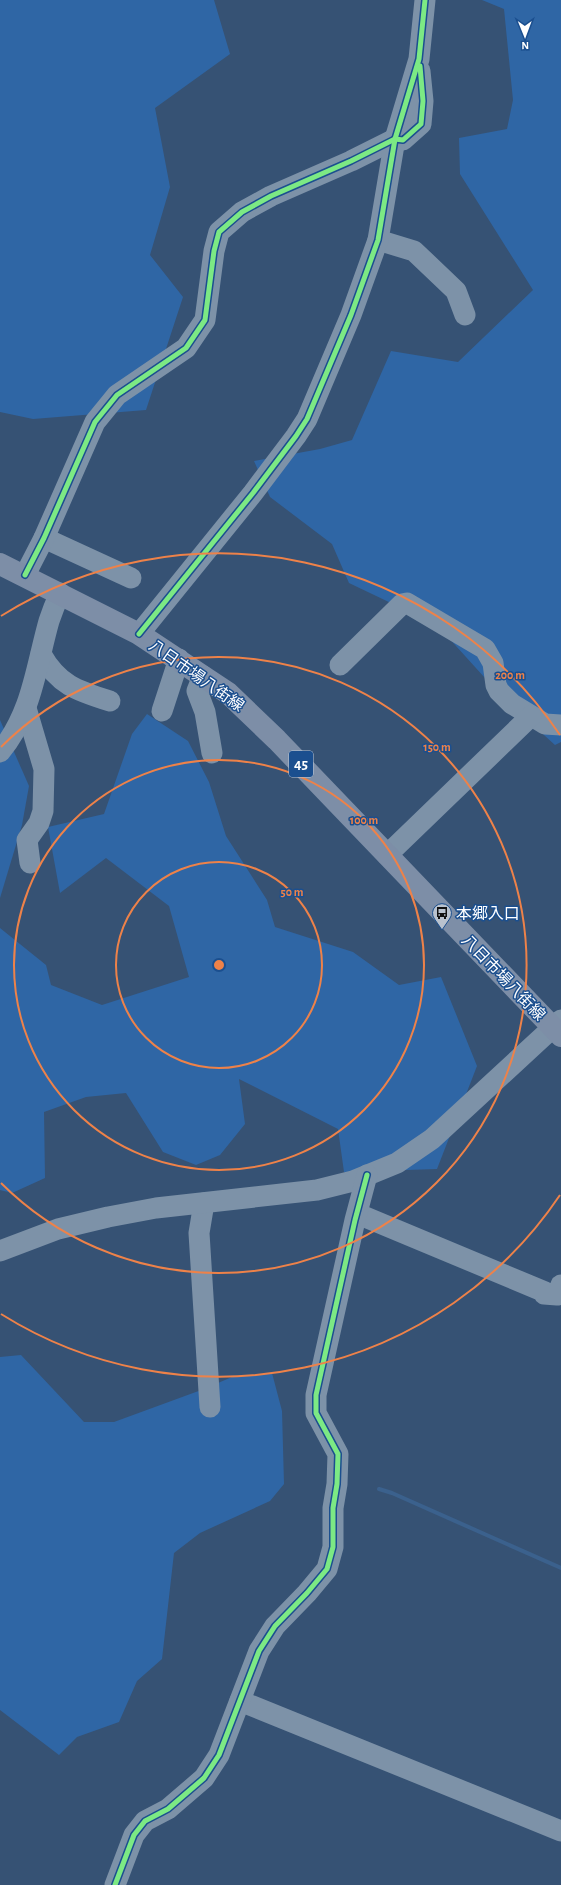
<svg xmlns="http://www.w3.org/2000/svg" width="561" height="1885" font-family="'Alegreya Sans','Noto Sans JP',sans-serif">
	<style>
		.green { fill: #2f66a5 }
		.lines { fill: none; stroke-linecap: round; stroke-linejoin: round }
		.stream { stroke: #3b618d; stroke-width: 4 }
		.minor { stroke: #7d92a8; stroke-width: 21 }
		.major { stroke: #7d8ea7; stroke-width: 22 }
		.cycleway-casing { stroke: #1b4f8f; stroke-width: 8 }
		.cycleway { stroke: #7ce984; stroke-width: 5 }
		.ring { fill: none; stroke: #ee8249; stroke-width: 2 }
		.labels { text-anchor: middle; stroke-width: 3; stroke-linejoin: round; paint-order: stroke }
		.shield { fill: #1b4f8f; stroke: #bbcadd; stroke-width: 1 }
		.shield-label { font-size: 15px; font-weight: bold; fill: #fff }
		.street-label { font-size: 16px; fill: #fff; stroke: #1b4f8f }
		.poi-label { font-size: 16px; fill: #fff; stroke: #1b4f8f; text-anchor: start }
		.centre { fill: #ee8249; stroke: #1b4f8f; stroke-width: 2 }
		.ring-label { font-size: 12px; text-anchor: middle; font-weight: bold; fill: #ee8249; stroke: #1b4f8f; stroke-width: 3; stroke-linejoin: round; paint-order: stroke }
	</style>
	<rect width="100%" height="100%" fill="#365274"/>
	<g class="green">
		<polygon points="0,0 214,0 230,54 155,108 170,187 150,255 183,297 146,410 33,419 0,412"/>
		<polygon points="482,0 561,0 561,742 555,745 504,699 437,625 349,583 332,544 270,497 254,461 320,449 352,440 391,351 458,362 533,290 460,174 459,138 507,129 513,100 504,9"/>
		<polygon points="147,714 188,741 209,782 226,836 267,900 275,927 353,952 399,985 441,977 477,1066 437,1169 344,1172 338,1129 239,1079 245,1124 220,1155 196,1165 163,1152 126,1093 86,1097 44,1112 45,1178 12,1193 0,1190 0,928 46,965 51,985 102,1005 189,977 169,906 106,858 60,893 48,827 104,814 132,734"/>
		<polygon points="0,720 29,786 22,825 0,898"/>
		<polygon points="21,1355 84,1422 114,1422 204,1389 232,1377 272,1373 282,1411 284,1484 270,1501 200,1533 174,1553 162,1659 137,1681 119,1722 77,1737 59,1755 0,1710 0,1357"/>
	</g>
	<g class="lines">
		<path class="stream" d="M379 1489 392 1493C449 1518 504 1543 561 1568"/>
		<g class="minor">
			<polyline points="378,240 414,251 456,291 465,315"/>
			<polyline points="44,538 131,578"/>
			<polyline points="25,575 44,538 95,422 117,395 186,348 205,320 214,251 219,232 242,212 271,196 351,161 395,139 403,140 421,124 423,101 420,71"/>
			<polyline points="139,634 253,493 296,436 307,419 351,315 378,240 395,139 419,59 425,0"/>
			<path d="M41 654C58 685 78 691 110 701"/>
			<polyline points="340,665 402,604 407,603 485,649 493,663 496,685 499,691 512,704 545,724 561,725"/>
			<polyline points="203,676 197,691 205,712 212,753"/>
			<polyline points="26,708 44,769 43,811 39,823 27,840 30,863"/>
			<polyline points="162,711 179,659"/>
			<path d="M0 752C32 714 36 667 49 621 52 612 56 602 60 593"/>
			<polyline points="387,855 531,716"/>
			<polyline points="204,1203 199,1233 210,1407"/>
			<polyline points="358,1214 545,1292 544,1294 557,1295 561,1285"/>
			<polyline points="0,1251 58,1229 108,1217 156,1208 317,1190 353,1181 397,1163 432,1139 561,1020"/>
			<polyline points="240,1701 561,1831"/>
			<polyline points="115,1885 134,1835 145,1821 168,1809 204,1778 219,1755 259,1651 275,1626 307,1593 327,1569 333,1547 333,1508 337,1484 338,1454 316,1413 316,1395 355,1220 367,1175"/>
		</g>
		<polyline class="major" points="0,564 139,634 228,693 277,740 561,1036"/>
		<defs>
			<g id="cycleway">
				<polyline points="25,575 44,538 95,422 117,395 186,348 205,320 214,251 219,232 242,212 271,196 351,161 395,139 403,140 421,124 423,101 420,66"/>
				<polyline points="139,634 253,493 296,436 307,419 351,315 378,240 395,139 419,59 425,0"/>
				<polyline points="115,1885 134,1835 145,1821 168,1809 204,1778 219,1755 259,1651 275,1626 307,1593 327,1569 333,1547 333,1508 337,1484 338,1454 316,1413 316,1395 355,1220 367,1175"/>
			</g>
		</defs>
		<use href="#cycleway" class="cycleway-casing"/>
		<use href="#cycleway" class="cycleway"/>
	</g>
	<g class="ring">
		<circle cx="219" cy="965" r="103"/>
		<circle cx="219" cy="965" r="205"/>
		<path d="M1 747A308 308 0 1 1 1 1183"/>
		<path d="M560 1195A411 411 0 0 1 1 1314M1 616A411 411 0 0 1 560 735"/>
	</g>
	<defs>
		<symbol id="bus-pin" viewBox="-11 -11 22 30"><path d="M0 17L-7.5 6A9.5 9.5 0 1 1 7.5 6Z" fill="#b9c2ce" stroke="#1b4f8f"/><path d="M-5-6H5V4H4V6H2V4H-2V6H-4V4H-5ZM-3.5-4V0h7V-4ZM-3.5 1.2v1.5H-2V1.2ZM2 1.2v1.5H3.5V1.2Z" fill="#111"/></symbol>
	</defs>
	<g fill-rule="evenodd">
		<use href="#bus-pin" x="431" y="902" width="22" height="30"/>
	</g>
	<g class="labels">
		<rect class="shield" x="289" y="751" width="24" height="26" rx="3"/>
		<g class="shield-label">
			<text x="301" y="769">45</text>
		</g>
		<g class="street-label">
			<text transform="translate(197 675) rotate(35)" y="6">八日市場八街線</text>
			<text transform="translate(504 977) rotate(46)" y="6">八日市場八街線</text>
		</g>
		<g class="poi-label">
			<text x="456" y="919">本郷入口</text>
		</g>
	</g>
	<circle cx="219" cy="965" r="6" class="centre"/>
	<g class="ring-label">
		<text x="510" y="679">200 m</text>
		<text x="437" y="751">150 m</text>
		<text x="364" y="824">100 m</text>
		<text x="292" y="896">50 m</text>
	</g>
	<g transform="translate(525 36) rotate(179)" stroke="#1b4f8f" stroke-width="3" paint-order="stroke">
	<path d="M0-3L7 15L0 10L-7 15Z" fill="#ffffff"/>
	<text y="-6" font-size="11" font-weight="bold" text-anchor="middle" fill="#ffffff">N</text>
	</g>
</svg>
